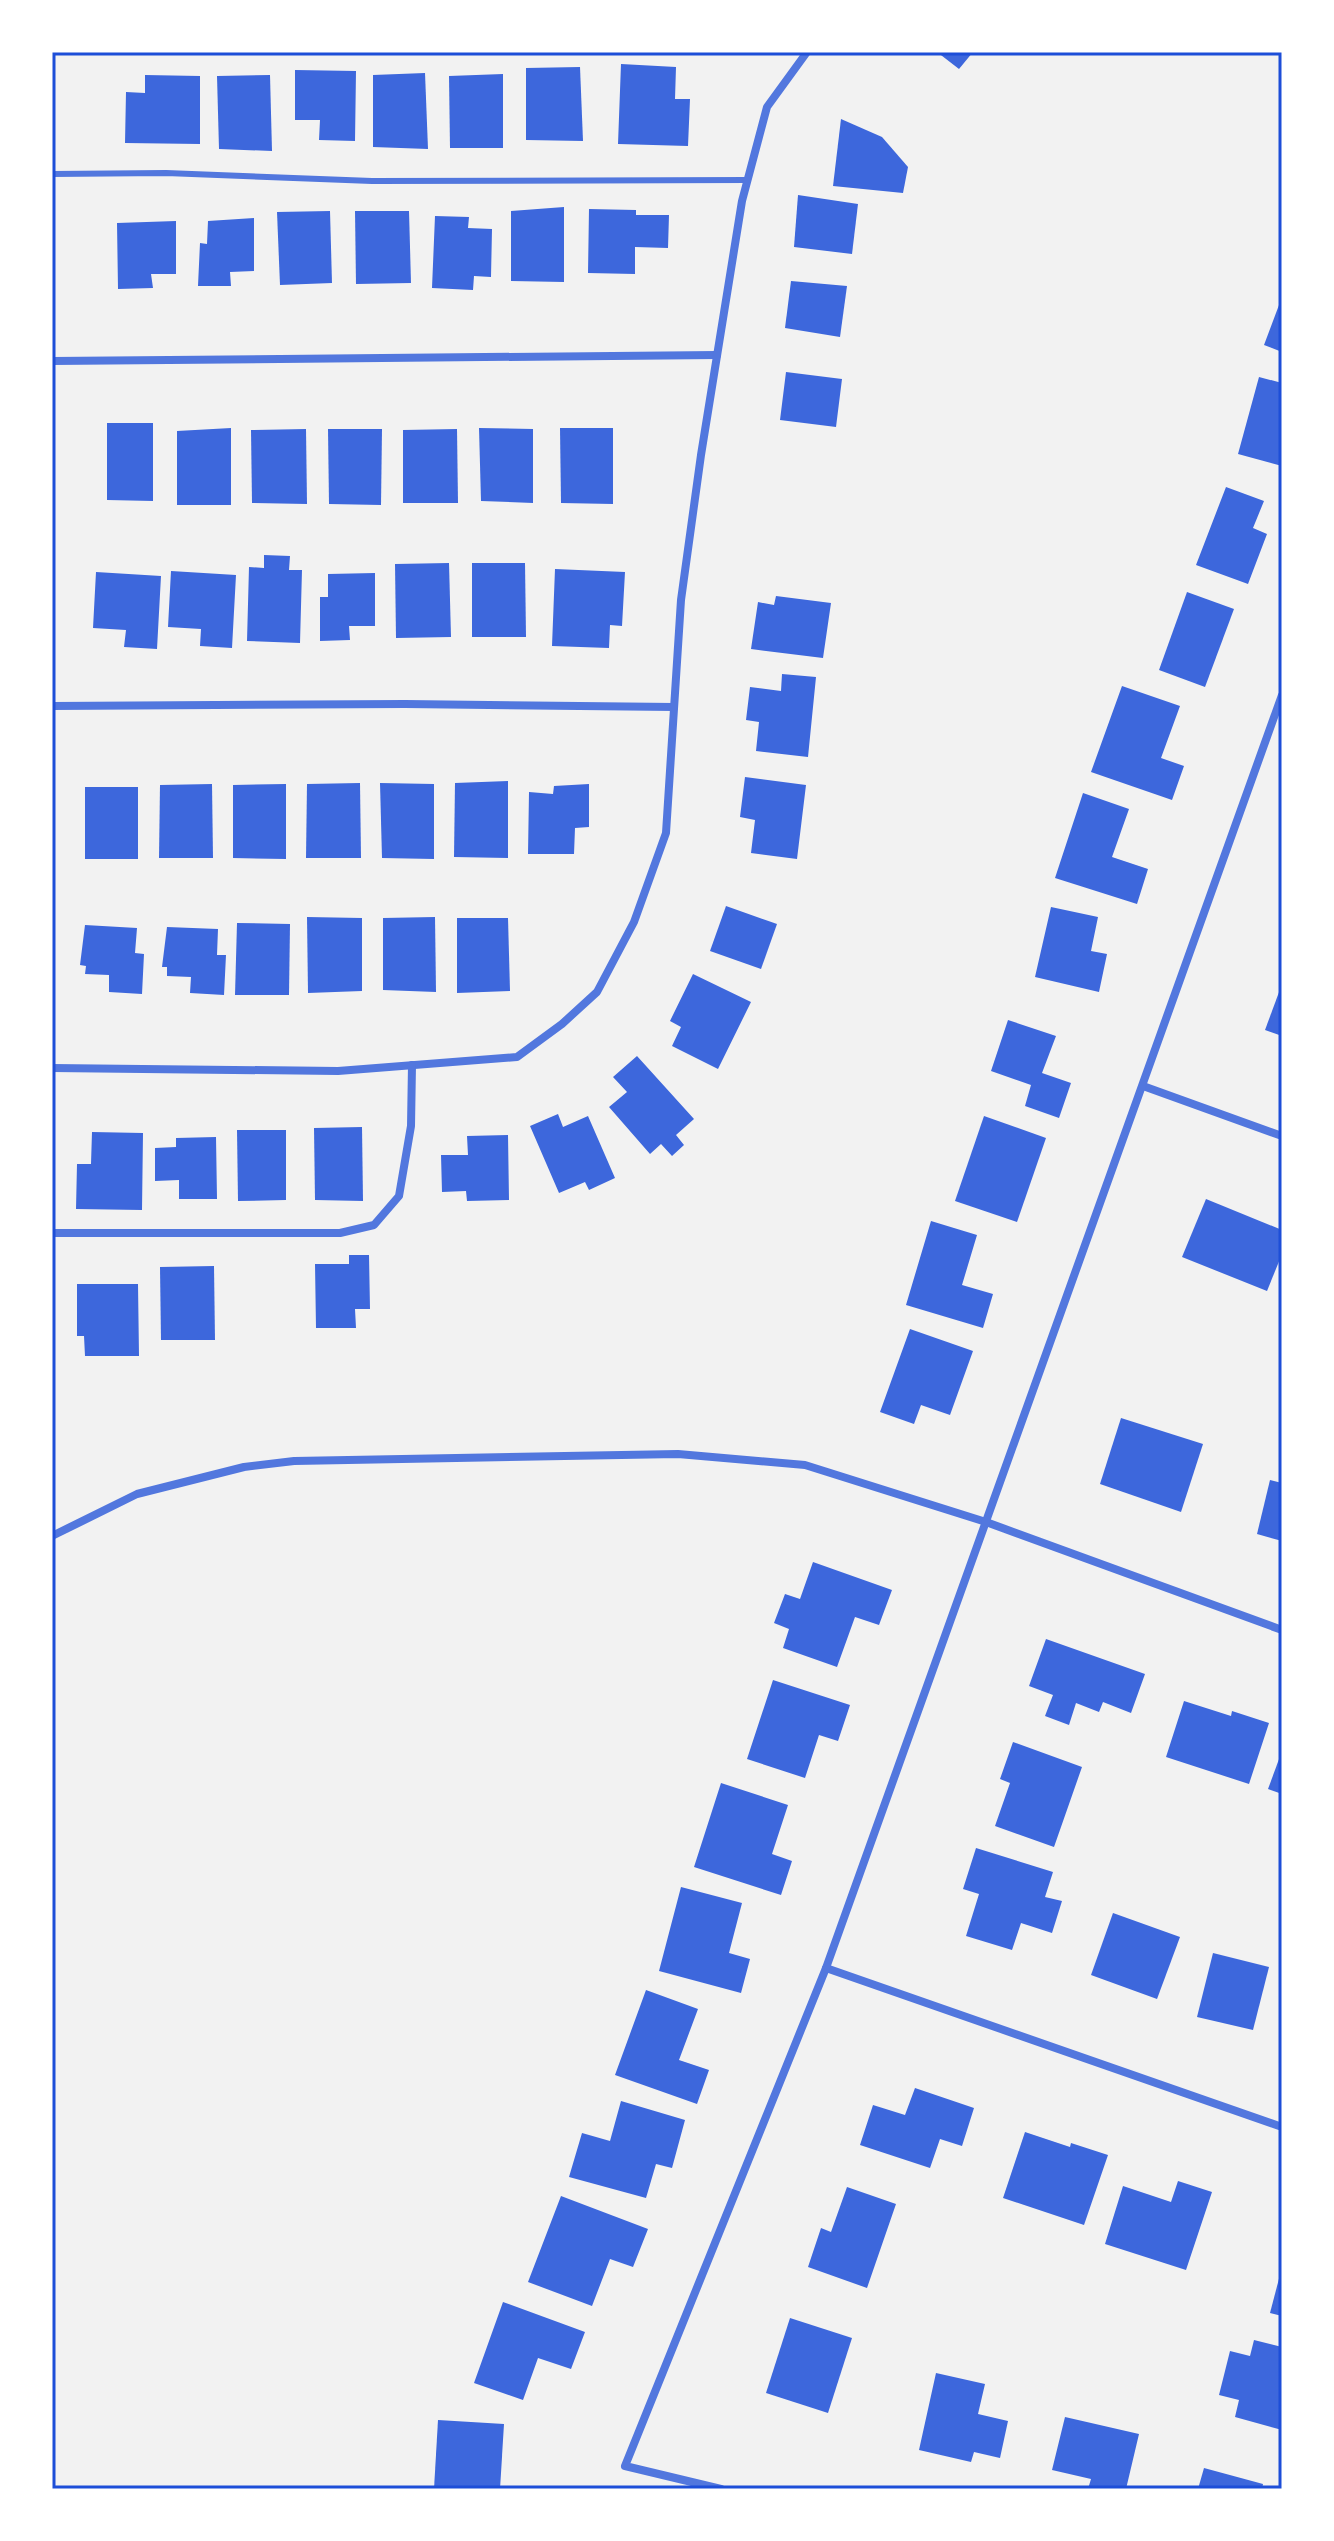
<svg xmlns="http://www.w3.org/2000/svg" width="1334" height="2541" font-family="Cabin,sans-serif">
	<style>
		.building { fill: #3d67dc }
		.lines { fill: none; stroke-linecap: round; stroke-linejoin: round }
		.service { stroke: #5277de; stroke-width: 6 }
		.minor { stroke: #5277de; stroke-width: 8 }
		.neatline { fill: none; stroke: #1d4ed8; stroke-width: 3 }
	</style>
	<rect width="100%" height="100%" fill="#f2f2f2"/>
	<g class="building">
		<polygon points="937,52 973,52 959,69"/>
		<polygon points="621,64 676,67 675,99 690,99 688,146 618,144"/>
		<polygon points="580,67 583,141 526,140 526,68"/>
		<polygon points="295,70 356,71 355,141 319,140 320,120 295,120"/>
		<polygon points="425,73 428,149 373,147 373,75"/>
		<polygon points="503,74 503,148 450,148 449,76"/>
		<polygon points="145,75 200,76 200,144 125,143 126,92 145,93"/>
		<polygon points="270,75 272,151 219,149 217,76"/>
		<polygon points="841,119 882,137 908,167 903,193 833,186"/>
		<polygon points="798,195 858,204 852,254 794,247"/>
		<polygon points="564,207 564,282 511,281 511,211"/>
		<polygon points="589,209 636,210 636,215 669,215 668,248 635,247 635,274 588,273"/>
		<polygon points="330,211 332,283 280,285 277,212"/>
		<polygon points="355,211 409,211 411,283 356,284"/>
		<polygon points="435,216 469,217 468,228 492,229 491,277 474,276 473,290 432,288"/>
		<polygon points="254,218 254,271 230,272 231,286 198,286 200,243 207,244 208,221"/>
		<polygon points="176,221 176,274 151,274 153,288 118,289 117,223"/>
		<polygon points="791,281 847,286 840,337 785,328"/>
		<polygon points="1282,297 1282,352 1264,345"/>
		<polygon points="786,372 842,379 836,427 780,420"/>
		<polygon points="1259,377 1282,383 1282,466 1238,454"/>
		<polygon points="107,423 153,423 153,501 107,500"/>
		<polygon points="231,428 231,505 177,505 177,431"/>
		<polygon points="479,428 533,429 533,503 481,501"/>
		<polygon points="560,428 613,428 613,504 561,503"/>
		<polygon points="306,429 307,504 252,503 251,430"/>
		<polygon points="328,429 382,429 381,505 329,504"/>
		<polygon points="457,429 458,503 403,503 403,430"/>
		<polygon points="1226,487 1264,501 1253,528 1267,534 1248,584 1196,565"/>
		<polygon points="264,555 290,556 289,570 302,570 300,643 247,641 249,567 264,568"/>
		<polygon points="449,563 451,637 396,638 395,564"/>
		<polygon points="472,563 525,563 526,637 472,637"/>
		<polygon points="555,569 625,572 622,626 610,625 609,648 552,646"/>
		<polygon points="171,571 236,575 232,648 200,646 201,629 168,627"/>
		<polygon points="96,572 161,576 157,649 124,647 126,630 93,628"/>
		<polygon points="375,573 375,626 349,626 350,640 320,641 320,597 328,597 328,574"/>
		<polygon points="1187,592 1234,609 1205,687 1159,670"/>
		<polygon points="776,596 831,603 823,658 751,649 758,602 774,605"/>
		<polygon points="782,674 816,677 808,757 756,751 759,722 746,720 750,687 781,691"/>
		<polygon points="1122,686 1180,706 1161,758 1184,766 1172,800 1091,772"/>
		<polygon points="745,777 806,785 797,859 751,853 755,820 740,817"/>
		<polygon points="508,781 508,858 454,857 455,783"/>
		<polygon points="360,783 361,858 306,858 307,784"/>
		<polygon points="380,783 434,784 434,859 382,858"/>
		<polygon points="212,784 213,858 159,858 160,785"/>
		<polygon points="286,784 286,859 233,858 233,785"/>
		<polygon points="589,784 589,827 575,828 574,854 528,854 529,792 553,794 554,786"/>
		<rect x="85" y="787" width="53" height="72"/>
		<polygon points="1083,793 1129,809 1112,857 1148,869 1137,904 1055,878"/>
		<polygon points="726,906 777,924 761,969 710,951"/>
		<polygon points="1051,907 1098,917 1091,951 1107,954 1099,992 1035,977"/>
		<polygon points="307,917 362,918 362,991 308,993"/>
		<polygon points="435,917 436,992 383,990 383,918"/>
		<polygon points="457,918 508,918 510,991 457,993"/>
		<polygon points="237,923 290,924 289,995 235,995"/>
		<polygon points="85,925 137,928 135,953 144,954 142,994 109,992 109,975 85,974 86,966 80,965"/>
		<polygon points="167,927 218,929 217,955 226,955 224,995 190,993 191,977 167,976 167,967 162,967"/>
		<polygon points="693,974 751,1002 718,1069 672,1046 681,1027 670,1021"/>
		<polygon points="1282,984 1282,1036 1265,1030"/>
		<polygon points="1008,1020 1056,1036 1042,1073 1071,1083 1059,1118 1025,1106 1031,1085 991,1071"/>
		<polygon points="637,1056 694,1119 676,1135 684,1145 672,1156 661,1144 650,1154 609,1107 627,1092 613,1077"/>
		<polygon points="558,1114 563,1127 588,1116 615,1178 589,1190 585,1182 559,1193 530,1126"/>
		<polygon points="984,1116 1046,1138 1017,1222 955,1201"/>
		<polygon points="362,1127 363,1201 315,1200 314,1128"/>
		<polygon points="237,1130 286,1130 286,1200 238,1201"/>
		<polygon points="92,1132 143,1133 142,1210 76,1209 77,1164 91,1164"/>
		<polygon points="508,1135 509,1200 467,1201 466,1191 442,1192 441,1155 468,1155 467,1136"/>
		<polygon points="216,1137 217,1199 179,1199 179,1180 155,1181 155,1148 176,1147 176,1138"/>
		<polygon points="1206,1199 1282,1230 1282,1254 1267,1291 1182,1257"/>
		<polygon points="931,1221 977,1235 962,1285 993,1294 983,1328 906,1305"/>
		<polygon points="349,1255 369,1255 370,1309 355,1309 356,1328 316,1328 315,1264 349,1264"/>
		<polygon points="214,1266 215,1340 161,1340 160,1267"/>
		<polygon points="77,1284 138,1284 139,1356 85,1356 84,1336 77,1336"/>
		<polygon points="910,1329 973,1351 950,1415 921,1405 914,1424 880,1412"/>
		<polygon points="1121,1418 1203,1444 1181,1512 1100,1484"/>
		<polygon points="1270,1480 1282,1483 1282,1541 1257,1534"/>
		<polygon points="813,1562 892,1590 879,1625 855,1617 837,1667 783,1648 789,1629 774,1623 785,1594 800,1599"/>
		<polygon points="1046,1639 1145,1674 1131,1713 1103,1702 1099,1712 1076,1703 1069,1725 1045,1716 1053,1695 1029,1686"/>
		<polygon points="773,1680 850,1705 838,1741 819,1735 805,1778 747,1759"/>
		<polygon points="1184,1701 1231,1716 1232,1711 1269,1723 1249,1784 1166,1757"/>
		<polygon points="1013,1742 1082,1767 1054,1847 995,1826 1010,1783 1000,1779"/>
		<polygon points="1282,1751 1282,1794 1268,1789"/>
		<polygon points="721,1783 788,1805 772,1854 792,1861 781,1895 694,1867"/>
		<polygon points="976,1848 1053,1872 1045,1897 1062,1901 1052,1933 1021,1923 1012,1950 966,1936 979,1894 963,1889"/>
		<polygon points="681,1887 742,1903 729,1953 750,1959 741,1993 659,1971"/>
		<polygon points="1113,1913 1180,1937 1157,1999 1091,1975"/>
		<polygon points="1213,1953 1269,1967 1253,2030 1197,2017"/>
		<polygon points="646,1990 698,2009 679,2060 709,2070 697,2104 615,2075"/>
		<polygon points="915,2088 974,2108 962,2146 940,2139 930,2168 860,2145 873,2105 905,2115"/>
		<polygon points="621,2101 685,2120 672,2168 656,2164 646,2198 569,2177 582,2133 610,2141"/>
		<polygon points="1025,2132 1070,2147 1071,2143 1108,2155 1084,2225 1003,2198"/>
		<polygon points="1178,2181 1212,2192 1186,2270 1105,2244 1123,2186 1171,2202"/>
		<polygon points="847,2187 896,2204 867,2288 808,2267 821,2228 831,2232"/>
		<polygon points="561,2196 648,2229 633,2267 610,2259 592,2306 528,2282"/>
		<polygon points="1281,2271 1282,2271 1282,2316 1270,2313"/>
		<polygon points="503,2302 585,2332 571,2369 538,2358 523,2400 474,2383"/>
		<polygon points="790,2318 852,2338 828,2413 766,2393"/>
		<polygon points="1254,2340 1282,2347 1282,2430 1235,2417 1239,2400 1219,2395 1230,2351 1250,2356"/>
		<polygon points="936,2373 985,2384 978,2414 1008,2421 1000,2458 974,2452 971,2462 919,2450"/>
		<polygon points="1065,2417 1139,2434 1126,2489 1088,2489 1091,2479 1052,2470"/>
		<polygon points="438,2420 504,2424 500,2489 434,2489"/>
		<polygon points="1204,2468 1263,2484 1262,2489 1198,2489"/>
	</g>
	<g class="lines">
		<polyline class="service" points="52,174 166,173 372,181 747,180"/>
		<g class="minor">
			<polyline points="52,361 717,355"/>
			<polyline points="52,706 405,704 674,707"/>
			<polyline points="52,1068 338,1071 517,1057 562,1024 597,992 634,922 666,833 681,600 701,455 742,201 767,107 807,52"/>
			<polyline points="1143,1086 1282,1136"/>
			<polyline points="52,1233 340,1233 374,1225 399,1196 411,1126 412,1065"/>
			<polyline points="52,1536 137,1494 244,1467 294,1461 678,1454 805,1465 986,1522 1282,1630"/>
			<polyline points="826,1968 1282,2127"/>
			<polyline points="721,2489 625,2466 826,1968 1282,695"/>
		</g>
	</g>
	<rect width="1334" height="2541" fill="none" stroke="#ffffff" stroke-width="108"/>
	<rect x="54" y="54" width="1226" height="2433" class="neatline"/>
</svg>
